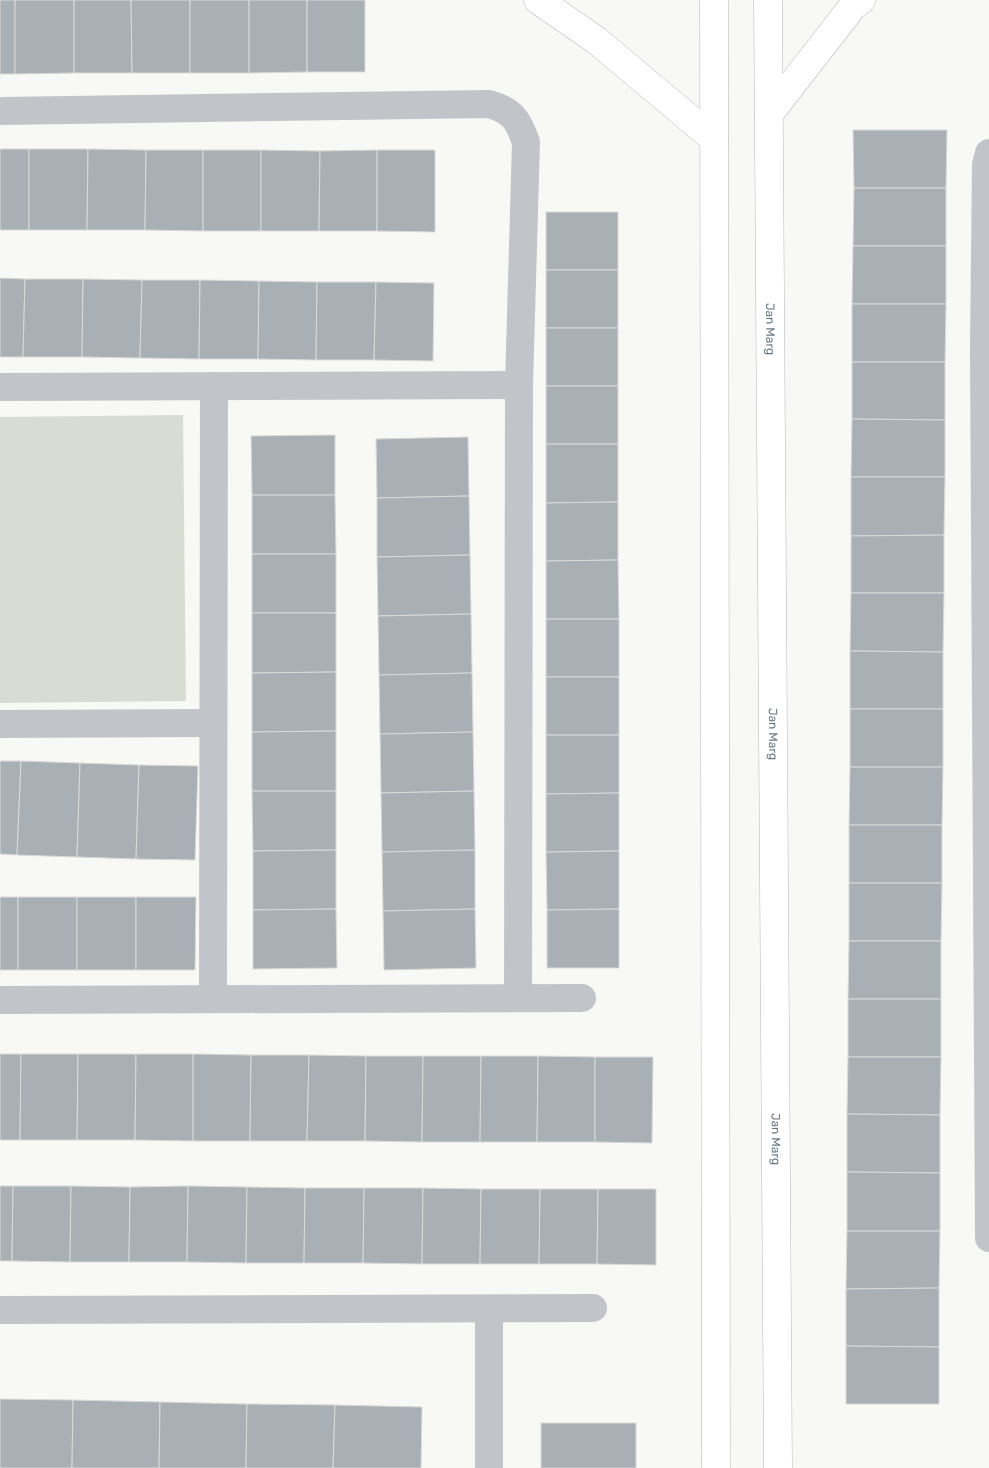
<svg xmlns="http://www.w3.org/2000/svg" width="989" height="1468" font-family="Rubik,sans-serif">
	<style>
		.green { fill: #d8ddd4 }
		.building { fill: #a8b0b6; stroke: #d9d9d7 }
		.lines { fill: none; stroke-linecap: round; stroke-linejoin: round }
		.major-casing { stroke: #b4b9bd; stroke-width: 29 }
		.minor { stroke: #c1c5c9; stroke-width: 28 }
		.major { stroke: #fff; stroke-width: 28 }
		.labels { text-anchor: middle; stroke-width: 5; stroke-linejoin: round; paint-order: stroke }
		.street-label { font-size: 12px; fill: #677986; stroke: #fff }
	</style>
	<rect width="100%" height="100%" fill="#f8f8f5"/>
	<polygon class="green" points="183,415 186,701 0,703 0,417"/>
	<g class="building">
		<rect x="0" y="0" width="15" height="74"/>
		<polygon points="15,0 74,0 74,73 15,74"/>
		<polygon points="74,0 131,0 132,73 74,73"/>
		<polygon points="131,0 190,0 190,73 132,73"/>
		<rect x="190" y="0" width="59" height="73"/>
		<polygon points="249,0 307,0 307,72 249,73"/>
		<rect x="307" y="0" width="58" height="72"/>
		<polygon points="853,130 947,130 946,188 854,188"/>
		<rect x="0" y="149" width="29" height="81"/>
		<polygon points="29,149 88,149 87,230 29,230"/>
		<polygon points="88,149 146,150 145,230 87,230"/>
		<polygon points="146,150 203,150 203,231 145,230"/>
		<rect x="203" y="150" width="58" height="81"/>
		<polygon points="261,150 320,151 319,231 261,231"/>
		<polygon points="377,150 377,231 319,231 320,151"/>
		<polygon points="377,150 435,150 435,232 377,231"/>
		<polygon points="854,188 946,188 946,246 853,246"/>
		<rect x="546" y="212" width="72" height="58"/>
		<polygon points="853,246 946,246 946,304 852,304"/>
		<rect x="546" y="270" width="72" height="58"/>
		<polygon points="0,278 25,279 23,357 0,357"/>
		<polygon points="25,279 83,279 82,357 23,357"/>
		<polygon points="83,279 142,280 140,358 82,357"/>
		<polygon points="142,280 200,280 199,359 140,358"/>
		<polygon points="200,280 259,281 258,359 199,359"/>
		<polygon points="259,281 317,282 316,360 258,359"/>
		<polygon points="317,282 376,282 374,360 316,360"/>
		<polygon points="376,282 434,283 433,361 374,360"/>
		<polygon points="852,304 946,304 945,362 852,362"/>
		<rect x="546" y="328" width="72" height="58"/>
		<polygon points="852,362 945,362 945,420 852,419"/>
		<rect x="546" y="386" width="72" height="58"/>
		<polygon points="852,419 945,420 945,477 851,477"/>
		<polygon points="335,435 335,495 252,495 251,436"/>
		<polygon points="468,437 469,496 377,498 376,439"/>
		<polygon points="546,444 618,444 618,502 546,503"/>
		<polygon points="851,477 945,477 944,535 851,536"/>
		<polygon points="252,495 335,495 336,554 252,554"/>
		<polygon points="469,496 470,555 377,557 377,498"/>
		<polygon points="618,502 618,560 546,561 546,503"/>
		<polygon points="944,535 944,593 851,593 851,536"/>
		<rect x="252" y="554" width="84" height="59"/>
		<polygon points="470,555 471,614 378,616 377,557"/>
		<polygon points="618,560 619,619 546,619 546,561"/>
		<polygon points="851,593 944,593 943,652 850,651"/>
		<polygon points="252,613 336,613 336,672 252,673"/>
		<polygon points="471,614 472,673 379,675 378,616"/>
		<rect x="546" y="619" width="73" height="58"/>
		<polygon points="850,651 943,652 943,709 850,709"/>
		<polygon points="336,672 336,731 252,732 252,673"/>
		<polygon points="472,673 473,732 380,734 379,675"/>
		<rect x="546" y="677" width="73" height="58"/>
		<rect x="850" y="709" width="93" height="58"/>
		<polygon points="336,731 336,791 252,791 252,732"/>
		<polygon points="473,732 474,791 381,793 380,734"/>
		<polygon points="546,735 619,735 619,793 546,794"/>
		<polygon points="0,761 21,761 17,855 0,854"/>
		<polygon points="21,761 80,763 77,857 17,855"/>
		<polygon points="80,763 139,765 136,859 77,857"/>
		<polygon points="139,765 198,766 195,860 136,859"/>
		<polygon points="850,767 943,767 942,825 849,825"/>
		<polygon points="252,791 336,791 336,850 253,851"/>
		<polygon points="474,791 475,850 382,852 381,793"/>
		<polygon points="619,793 619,851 546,852 546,794"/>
		<rect x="849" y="825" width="93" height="58"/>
		<polygon points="336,850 336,909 253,910 253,851"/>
		<polygon points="475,850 475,909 383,911 382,852"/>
		<polygon points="619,851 619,909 547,910 546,852"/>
		<polygon points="849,883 942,883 941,941 849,941"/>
		<rect x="0" y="897" width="18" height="73"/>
		<rect x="18" y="897" width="59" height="73"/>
		<rect x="77" y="897" width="59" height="73"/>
		<polygon points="136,897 196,897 195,970 136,970"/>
		<polygon points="336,909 337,968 253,969 253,910"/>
		<polygon points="475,909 476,968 384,970 383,911"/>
		<polygon points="619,909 619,968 547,968 547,910"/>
		<polygon points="849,941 941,941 941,999 848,999"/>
		<rect x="848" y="999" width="93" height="58"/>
		<polygon points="0,1054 21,1054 20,1140 0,1140"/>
		<polygon points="21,1054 78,1054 77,1140 20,1140"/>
		<polygon points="78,1054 136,1054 135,1140 77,1140"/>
		<polygon points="136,1054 193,1054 193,1141 135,1140"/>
		<polygon points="193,1054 251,1055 250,1141 193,1141"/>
		<polygon points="251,1055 309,1055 307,1141 250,1141"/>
		<polygon points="309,1055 366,1056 365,1141 307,1141"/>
		<polygon points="366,1056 423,1056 422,1142 365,1141"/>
		<polygon points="423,1056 481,1056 480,1142 422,1142"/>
		<polygon points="481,1056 538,1056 537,1142 480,1142"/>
		<polygon points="538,1056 595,1057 595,1142 537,1142"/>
		<polygon points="595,1057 653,1057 652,1143 595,1142"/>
		<polygon points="848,1057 941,1057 940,1115 847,1114"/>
		<polygon points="847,1114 940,1115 940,1173 847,1172"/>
		<polygon points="847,1172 940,1173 940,1231 847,1231"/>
		<polygon points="0,1186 13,1186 12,1261 0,1261"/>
		<polygon points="13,1186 71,1186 70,1262 12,1261"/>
		<polygon points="71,1186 130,1187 129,1262 70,1262"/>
		<polygon points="188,1186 187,1262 129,1262 130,1187"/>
		<polygon points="188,1186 247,1187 246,1263 187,1262"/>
		<polygon points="247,1187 305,1188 304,1263 246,1263"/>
		<polygon points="305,1188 364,1188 363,1263 304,1263"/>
		<polygon points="364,1188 423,1188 422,1264 363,1263"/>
		<polygon points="423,1188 481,1189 480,1264 422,1264"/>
		<polygon points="481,1189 540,1189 539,1264 480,1264"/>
		<polygon points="540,1189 598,1189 597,1264 539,1264"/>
		<polygon points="598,1189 656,1189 656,1265 597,1264"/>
		<polygon points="847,1231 940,1231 939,1288 846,1289"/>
		<polygon points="939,1288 939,1347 846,1346 846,1289"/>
		<polygon points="846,1346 939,1347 939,1404 846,1404"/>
		<polygon points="0,1399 73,1400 72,1468 0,1468"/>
		<polygon points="73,1400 160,1402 159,1468 72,1468"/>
		<polygon points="160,1402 247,1404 246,1468 159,1468"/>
		<polygon points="247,1404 335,1405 333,1468 246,1468"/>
		<polygon points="335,1405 422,1407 421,1468 333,1468"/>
		<rect x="541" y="1423" width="95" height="45"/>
	</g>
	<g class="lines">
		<defs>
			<g id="major">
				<polyline points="538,0 596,40 714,139"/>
				<polyline points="714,0 716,1468"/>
				<path id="s1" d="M768 0 778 1468"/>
				<polyline points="769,114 853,6 861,0"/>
			</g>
		</defs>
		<use href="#major" class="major-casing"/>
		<g class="minor">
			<path d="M0 111 489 104C513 111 518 120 526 142L519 385 518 998"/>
			<polyline points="989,153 986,165 984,349 989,1238"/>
			<polyline points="0,387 519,385"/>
			<polyline points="0,724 213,723"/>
			<polyline points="213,999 214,386"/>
			<polyline points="0,1000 582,998"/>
			<polyline points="0,1310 593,1308"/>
			<polyline points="489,1468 489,1309"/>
		</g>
		<use href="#major" class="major"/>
	</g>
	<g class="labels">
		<g class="street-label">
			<text dy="4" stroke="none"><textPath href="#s1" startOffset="329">Jan Marg</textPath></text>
			<text dy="4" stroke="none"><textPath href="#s1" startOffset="734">Jan Marg</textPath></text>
			<text dy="4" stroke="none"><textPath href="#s1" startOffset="1139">Jan Marg</textPath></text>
		</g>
	</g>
</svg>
